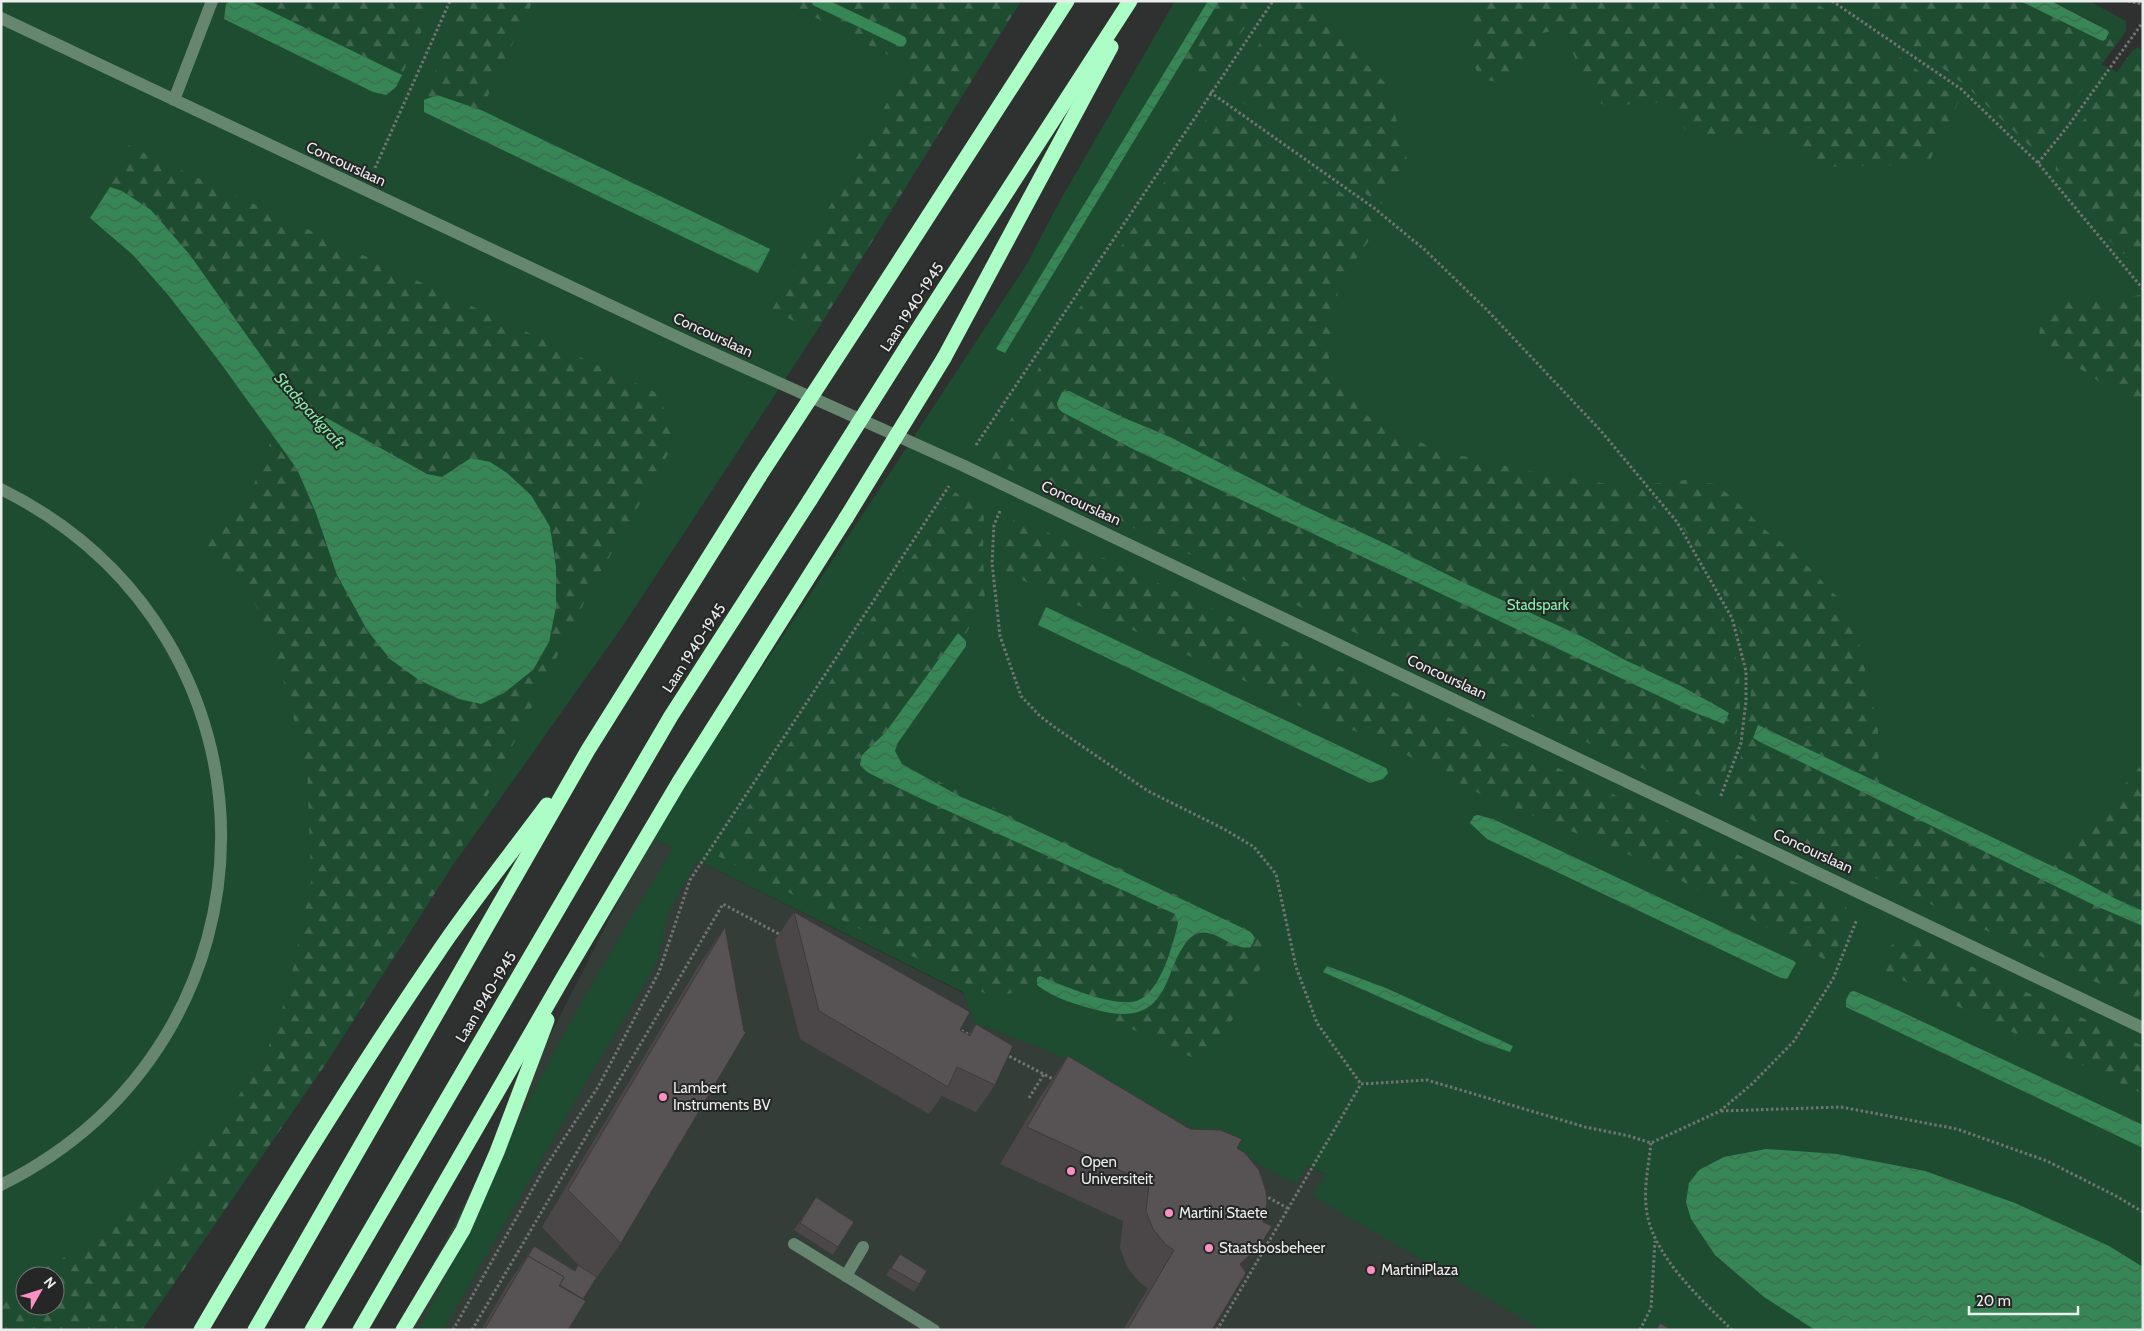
<svg xmlns="http://www.w3.org/2000/svg" width="2144" height="1331" font-family="Cabin,sans-serif">
	<style>
		.built { fill: #343d37 }
		.green { fill: #1e4c30; fill-rule: evenodd }
		.forest { fill: url(#forest-firs) }
		.water { fill: url(#water-waves) }
		.lines { fill: none; stroke-linecap: round; stroke-linejoin: round }
		.stream { stroke: #378656; stroke-width: 11 }
		.path { stroke: #717472; stroke-width: 3; stroke-dasharray: 2.5 2.5; stroke-linecap: butt }
		.minor { stroke: #668670; stroke-width: 12 }
		.highway { stroke: #acfdc6; stroke-width: 15 }
		.highway-bridge { stroke: #acfdc6; stroke-width: 15 }
		.wall { fill: #4b4749 }
		.shaded-wall { fill: #3d3a3c }
		.building { fill: #575355; stroke: #3d3a3c }
		.poi-dot { fill: #fc8fc3; stroke: #242725; stroke-width: 2 }
		.labels { text-anchor: middle; stroke-width: 4; stroke-linejoin: round; paint-order: stroke }
		.street-label { font-size: 15px; fill: #eceeed; stroke: #242725 }
		.park-label { font-size: 15px; fill: #86f0ac; stroke: #242725 }
		.poi-label { font-size: 15px; fill: #eceeed; stroke: #242725; text-anchor: start }
		.water-label { font-size: 16px; font-style: italic; fill: #82eca8; stroke: #242725 }
	</style>
	<defs>
		<pattern id="forest-firs" width="22" height="20" patternUnits="userSpaceOnUse" patternTransform="scale(1.25)"><rect width="22" height="20" fill="#1e4c30"/><path d="M5 1l3.5 6h-7zM16 11l3.5 6h-7z" fill="#3f664e"/></pattern>
		<pattern id="water-waves" width="16" height="10" patternUnits="userSpaceOnUse" patternTransform="scale(1.25)"><rect width="16" height="10" fill="#378656"/><path d="M0 5q4-4 8 0t8 0" fill="none" stroke="#3e6a4f"/></pattern>
	</defs>
	<rect width="100%" height="100%" fill="#2e312f"/>
	<polygon class="built" points="651,837 1636,1330 400,1330"/>
	<g class="green">
		<path d="M1 1H1021L816 332 771 401 622 627 451 868 495 779 96 1330H1ZM25 1276H55V1306H25Z"/>
		<path d="M1175 1H1976L2143 85V1330H1542L1313 1196 1325 1174 1307 1165 1296 1184 1049 1051 975 1023 963 992 697 860 667 915 658 958 646 982 593 1070 443 1330H418C460 1255 492 1175 530 1098 574 1012 624 930 673 848L651 837 1025 267 1061 199Z"/>
		<polygon points="2051,1 2089,1 2126,21 2126,31 2119,41 2108,37 2109,33 2096,23"/>
	</g>
	<g class="forest">
		<polygon points="250,1 435,1 402,75"/>
		<polygon points="463,1 533,1 481,110 437,95 424,100"/>
		<polygon points="783,1 1021,1 816,332 772,310 908,65"/>
		<polygon points="1219,1 1263,1 1204,87 1180,64"/>
		<polygon points="1289,1 1305,1 1387,85 1407,159 1381,204 1334,173 1234,95 1231,89 1233,82"/>
		<path d="M1466 1H1812C1863 32 1913 64 1959 101L1928 164 1827 167 1787 139 1746 134 1704 139 1685 129 1665 104 1639 101 1611 110 1596 100 1584 80 1563 29 1543 33 1520 73 1502 83 1481 79 1472 62 1473 23Z"/>
		<polygon points="1847,1 2020,1 2100,40 2103,41 2108,37 2119,41 2042,144 2032,148 1966,86 1911,44"/>
		<path d="M2138 47 2143 51V253L2122 254C2109 239 2059 187 2056 172 2055 167 2057 161 2058 156L2132 51Z"/>
		<path d="M1227 113 1237 116 1381 222 1339 285 1328 364 1362 413 1436 450 1520 469 1643 490C1701 567 1766 654 1730 756 1725 771 1721 788 1709 800L990 460 1029 383 1208 117Z"/>
		<path d="M128 145 659 394 675 442 590 591 451 868 327 1062 142 1330H1V1289L25 1279V1306H55V1276H30L101 1237 151 1194 193 1151 231 1108 267 1051 288 992 311 882 307 768 273 642 251 595 201 540C212 530 224 522 234 512 255 491 264 461 273 434L297 469 316 513 481 704 504 693 533 670 556 607V567L550 527 454 468 442 477 427 474 298 402 284 388 190 255 151 210 122 191 110 187Z"/>
		<polygon points="2140,295 2143,299 2143,420 2129,401 2039,342 2040,319 2061,301 2103,301"/>
		<path d="M1686 480 1715 484 1732 497 1764 529 1796 554 1841 601 1856 630 1878 726 1879 788 2051 868 2107 810 2119 791 2138 769 2143 760V989L2136 1001 1731 810C1727 791 1737 774 1741 756 1745 741 1747 726 1749 711 1759 655 1731 604 1703 559 1687 533 1671 508 1651 484Z"/>
		<polygon points="955,492 984,505 983,551 985,603 897,744 902,764 1275,942 1225,1033 1201,1054 1191,1057 1083,1006 1045,992 1038,985 994,998 716,855"/>
		<polygon points="1015,517 1571,774 1846,907 1849,915 1848,922 1831,963 1649,863 1482,795 1397,750 1000,570 1005,538"/>
		<path d="M1915 938 1934 949 2143 1046V1094L1879 969C1888 946 1889 941 1915 938Z"/>
	</g>
	<g class="water">
		<polygon points="230,1 250,1 402,75 396,87 386,95 373,92 224,19 226,4"/>
		<polygon points="1208,1 1219,1 1005,353 996,349"/>
		<polygon points="2020,1 2051,1 2107,30 2109,33 2106,39 2103,41 2100,40"/>
		<polygon points="437,95 481,110 770,249 758,273 424,112 424,100"/>
		<polygon points="110,187 122,191 151,210 190,255 284,388 298,402 427,474 442,477 471,458 490,462 507,473 531,495 550,527 556,567 556,607 549,642 533,670 504,693 481,704 459,699 419,680 390,659 367,630 337,575 316,513 297,469 219,361 169,296 133,255 90,218"/>
		<polygon points="1069,391 1122,417 1170,437 1300,504 1384,543 1460,581 1581,636 1625,660 1681,686 1724,710 1729,713 1724,724 1693,712 1135,450 1062,412 1058,408 1057,403 1062,392"/>
		<polygon points="1046,607 1386,768 1388,773 1383,779 1370,783 1038,625"/>
		<path d="M958 633 966 641V646L897 744 895 751 902 764 959 796 1004 815 1251 932 1255 938 1251 947C1232 952 1213 924 1194 935 1187 939 1184 946 1180 952 1174 962 1171 974 1166 984 1152 1016 1128 1018 1097 1010 1077 1005 1053 998 1037 985V978L1040 976C1061 985 1119 1010 1139 1000 1161 990 1173 945 1178 923L1175 914 911 794 867 772 860 765 862 755 885 733Z"/>
		<polygon points="1758,725 2075,877 2116,899 2143,911 2143,926 2096,906 1760,742 1753,738"/>
		<polygon points="1478,815 1493,819 1794,961 1796,963 1787,979 1781,978 1487,839 1470,823 1474,816"/>
		<polygon points="1327,966 1386,988 1513,1046 1510,1052 1484,1043 1323,972"/>
		<polygon points="1854,991 1889,1006 2143,1125 2143,1148 1846,1007 1846,1000 1850,992"/>
		<polygon points="1766,1149 1837,1154 1925,1171 2015,1203 2109,1246 2143,1267 2143,1330 1815,1330 1764,1297 1715,1255 1691,1219 1686,1202 1689,1183 1699,1170 1724,1157"/>
	</g>
	<g class="lines">
		<polyline class="stream" points="817,1 901,41"/>
		<g class="path">
			<polyline points="1832,1 1961,89 2038,163 2143,289"/>
			<polyline points="2128,1 2143,4"/>
			<polyline points="1210,92 1374,208 1425,250 1487,310 1601,431 1677,522 1732,618 1746,671 1746,701 1741,743 1720,798"/>
			<polyline points="2038,163 2068,126 2143,22"/>
			<polyline points="375,168 450,1"/>
			<polyline points="976,445 1273,1"/>
			<polyline points="1000,511 994,525 992,563 1000,636 1021,696 1040,716 1057,729 1148,791 1224,829 1254,847 1276,874 1296,967 1317,1023 1361,1084"/>
			<polyline points="957,1028 971,1036"/>
			<polyline points="1005,1054 1055,1080"/>
			<polyline points="1361,1084 1427,1080 1585,1127 1629,1136 1651,1143 1720,1111 1752,1084 1794,1041 1833,979 1857,919"/>
			<polyline points="1029,1098 1044,1074"/>
			<polyline points="1721,1111 1841,1107 1957,1129 2047,1161 2116,1196 2143,1212"/>
			<path d="M1651 1143C1649 1163 1644 1185 1646 1205 1649 1253 1700 1298 1732 1330"/>
			<polyline points="1264,1195 1289,1209"/>
			<polyline points="453,1330 544,1169 598,1087 659,972 690,880 949,486"/>
			<polyline points="472,1330 723,904 781,935"/>
			<polyline points="1217,1330 1361,1084"/>
			<polyline points="1640,1330 1651,1308 1655,1241"/>
		</g>
		<g class="minor">
			<polyline points="1,18 688,342 962,465 2143,1028"/>
			<polyline points="174,100 212,1"/>
			<path d="M1 489C295 635 294 1039 1 1185"/>
			<polyline points="794,1244 934,1330"/>
			<polyline points="846,1276 863,1247"/>
		</g>
		<g class="highway">
			<polyline points="860,322 1067,1"/>
			<polyline points="909,343 1130,1"/>
			<polyline points="944,358 1111,47"/>
			<path d="M201 1330C276 1202 353 1077 437 954 471 903 510 855 547 805"/>
			<polyline points="255,1330 588,750 759,477"/>
			<polyline points="312,1330 671,716 810,500"/>
			<polyline points="360,1330 564,976 679,782 846,518"/>
			<polyline points="403,1330 463,1230 497,1152 547,1020"/>
		</g>
		<g class="highway-bridge">
			<polyline points="759,477 860,322"/>
			<polyline points="810,500 909,343"/>
			<polyline points="846,518 944,358"/>
		</g>
	</g>
	<g class="wall">
		<polygon points="794,912 960,1030 968,1035 976,1024 995,1085 976,1112 942,1096 929,1114 800,1039 775,940"/>
		<polygon points="725,927 621,1243 594,1281 583,1300 568,1330 481,1330 508,1284 534,1246 575,1270 578,1265 580,1267 542,1227 699,965"/>
		<polygon points="1068,1056 1190,1129 1237,1148 1263,1222 1260,1246 1244,1270 1212,1330 1123,1330 1148,1288 1139,1282 1127,1267 1120,1248 1123,1221 1000,1164 1042,1094"/>
		<polygon points="816,1197 838,1247 833,1255 794,1230"/>
		<polygon points="900,1254 919,1284 914,1292 886,1275"/>
	</g>
	<polygon class="shaded-wall" points="1260,1246 1234,1284 1240,1264"/>
	<g class="building">
		<polygon points="794,912 970,1012 960,1030 970,1036 976,1024 1013,1046 995,1085 957,1067 948,1087 819,1011"/>
		<polygon points="725,927 744,1031 746,1032 621,1243 568,1190"/>
		<polygon points="1068,1056 1190,1129 1220,1130 1242,1139 1237,1148 1245,1153 1259,1170 1266,1191 1267,1203 1263,1222 1272,1226 1260,1246 1240,1264 1246,1273 1212,1330 1127,1330 1174,1250 1166,1245 1153,1229 1146,1211 1149,1184 1027,1127"/>
		<polygon points="816,1197 854,1222 838,1247 800,1223"/>
		<polygon points="534,1246 575,1271 578,1265 597,1277 583,1299 560,1285 564,1277 528,1256"/>
		<polygon points="900,1254 927,1271 919,1284 891,1268"/>
		<polygon points="528,1256 564,1277 559,1286 586,1301 568,1330 484,1330"/>
		<polygon points="1660,1323 1672,1330 1656,1330"/>
	</g>
	<g class="poi-dot">
		<circle cx="663" cy="1097" r="5"/>
		<circle cx="1071" cy="1171" r="5"/>
		<circle cx="1169" cy="1213" r="5"/>
		<circle cx="1209" cy="1248" r="5"/>
		<circle cx="1371" cy="1270" r="5"/>
	</g>
	<g class="labels">
		<g class="street-label">
			<text transform="translate(346 164) rotate(25)" y="5">Concourslaan</text>
			<text transform="translate(912 307) rotate(-57)" y="5">Laan 1940-1945</text>
			<text transform="translate(713 335) rotate(25)" y="5">Concourslaan</text>
			<text transform="translate(1081 503) rotate(25)" y="5">Concourslaan</text>
			<text transform="translate(694 648) rotate(-57)" y="5">Laan 1940-1945</text>
			<text transform="translate(1447 677) rotate(25)" y="5">Concourslaan</text>
			<text transform="translate(1813 851) rotate(25)" y="5">Concourslaan</text>
			<text transform="translate(486 997) rotate(-59)" y="5">Laan 1940-1945</text>
		</g>
		<g class="park-label">
			<text x="1538" y="610">Stadspark</text>
		</g>
		<g class="poi-label">
			<text x="673" y="1093">Lambert<tspan x="673" dy="17">Instruments BV</tspan></text>
			<text x="1081" y="1167">Open<tspan x="1081" dy="17">Universiteit</tspan></text>
			<text x="1179" y="1218">Martini Staete</text>
			<text x="1219" y="1253">Staatsbosbeheer</text>
			<text x="1381" y="1275">MartiniPlaza</text>
		</g>
		<g class="water-label">
			<text transform="translate(310 410) rotate(48)" y="6">Stadsparkgraft</text>
		</g>
	</g>
	<rect width="2144" height="1331" fill="none" stroke="#eceeed" stroke-width="5"/>
	<g transform="translate(40 1291) rotate(51)"><circle r="24" fill="#242725" stroke="#747775"/>
	<path d="M0-4L9 19L0 12L-9 19Z" fill="#fc8fc3"/>
	<text y="-8" font-size="14" font-weight="bold" text-anchor="middle" fill="#eceeed">N</text>
	</g>
	<path d="M1969 1306v8h109v-8" fill="none" stroke="#eceeed" stroke-width="2.5"/>
	<text x="1976" y="1306" font-size="15" fill="#eceeed" stroke="#242725" stroke-width="4" paint-order="stroke">20 m</text>
</svg>
